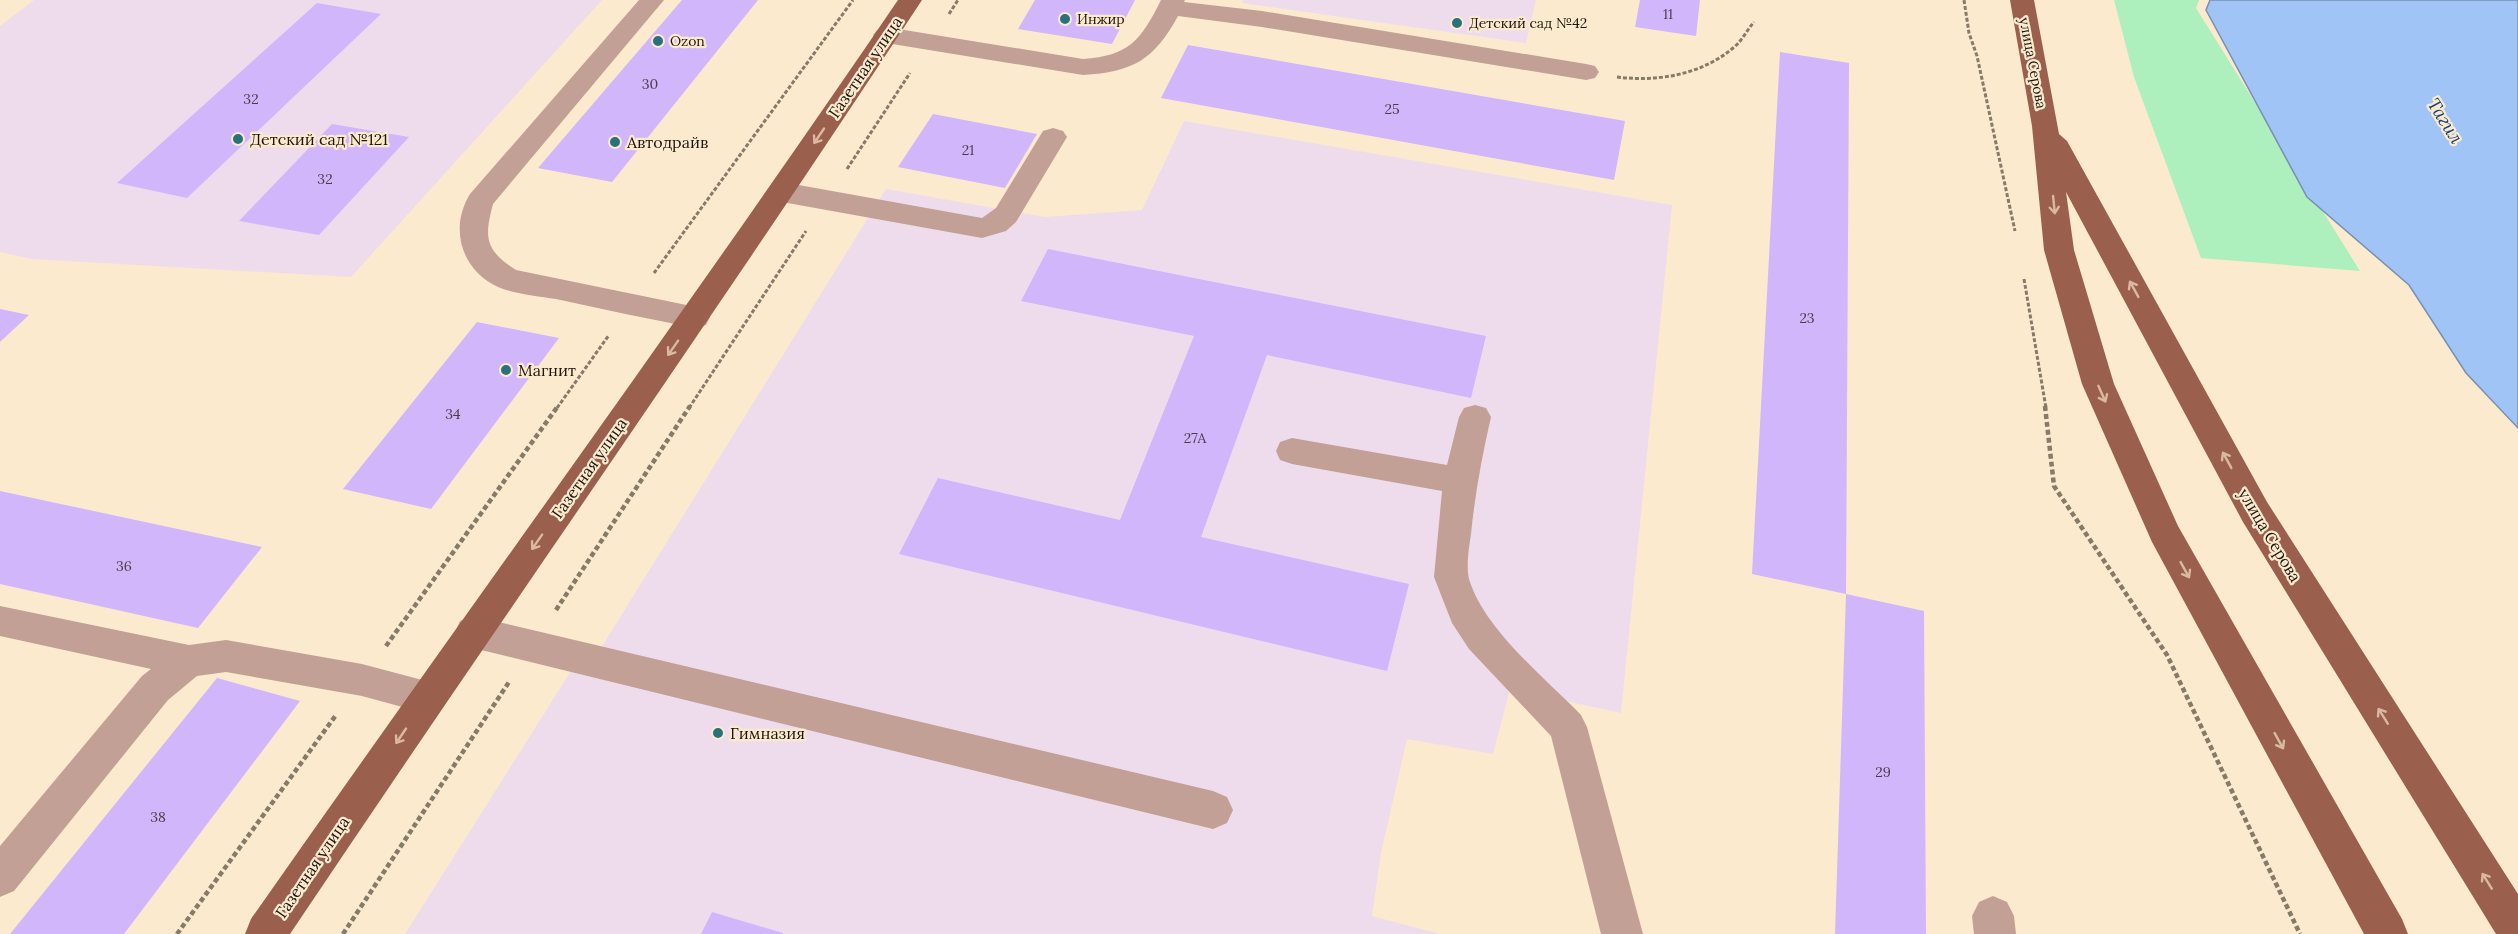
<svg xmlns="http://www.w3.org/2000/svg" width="2518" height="934" font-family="Lora,serif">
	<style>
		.education { fill: #eedced }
		.green { fill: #adefbd }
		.water { fill: #a0c4f5; stroke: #7990af; stroke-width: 1.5 }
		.building { fill: #d1b6fb }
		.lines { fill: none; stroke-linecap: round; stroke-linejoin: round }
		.path-far1 { stroke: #867a68; stroke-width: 3; stroke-dasharray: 4 2; stroke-linecap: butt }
		.path { stroke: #867a68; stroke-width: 4.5; stroke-dasharray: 5 3; stroke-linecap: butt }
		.minor { fill: #c3a096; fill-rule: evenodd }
		.major { fill: #9b5f4d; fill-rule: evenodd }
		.oneway { stroke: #d9b9a1 }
		.poi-dot { fill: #29727b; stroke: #fbeace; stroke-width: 2 }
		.labels { text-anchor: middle; stroke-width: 4.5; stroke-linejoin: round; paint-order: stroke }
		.number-label { font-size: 14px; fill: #4a3f48 }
		.far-poi-label { font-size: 14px; fill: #1d170d; stroke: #fbeace; text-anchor: start }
		.far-street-label { font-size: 14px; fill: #1d170d; stroke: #fbeace }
		.street-label { font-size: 16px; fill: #1d170d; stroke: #fbeace }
		.poi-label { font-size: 16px; fill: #1d170d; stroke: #fbeace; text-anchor: start }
		.water-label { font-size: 18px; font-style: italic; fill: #154176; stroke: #fbeace }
	</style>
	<rect width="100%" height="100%" fill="#fbeace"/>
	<g class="education">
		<polygon points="34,0 602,0 351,277 32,259 0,252 0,26"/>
		<polygon points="1243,0 1536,0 1526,43 1242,3"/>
		<polygon points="1184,121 1672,205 1621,713 1510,689 1493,754 1407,739 1381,853 1372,916 1440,934 405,934 583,652 596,656 886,189 1045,217 1142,210"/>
	</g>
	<polygon class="green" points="2114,0 2199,0 2196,8 2360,271 2201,258 2134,77"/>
	<polygon class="water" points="2210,0 2518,0 2518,428 2466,373 2409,285 2307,197 2206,10"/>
	<g class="building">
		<polygon points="682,0 758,0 612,182 538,168"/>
		<polygon points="1035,0 1135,0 1112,44 1018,29"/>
		<polygon points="1640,0 1700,0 1696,36 1635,27"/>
		<polygon points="317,3 381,14 187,198 117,183"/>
		<polygon points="1188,45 1625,121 1614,180 1161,98"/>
		<polygon points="1780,52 1849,63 1846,594 1924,611 1926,934 1835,934 1846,594 1752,574"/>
		<polygon points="933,114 1037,134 1005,188 898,167"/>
		<polygon points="332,124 409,137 319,235 239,221"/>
		<polygon points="1048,249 1486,336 1471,398 1267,355 1201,537 1409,584 1387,671 899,554 938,478 1120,520 1194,336 1021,301"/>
		<polygon points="0,309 29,315 0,342"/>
		<polygon points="477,322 559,338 431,509 343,489"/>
		<polygon points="0,491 262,547 198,628 0,584"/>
		<polygon points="217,678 300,701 124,934 10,934"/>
		<polygon points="712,912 783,933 783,934 701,934"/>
	</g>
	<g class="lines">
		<g class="path-far1">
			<polyline points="1964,0 1969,33 1977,56 2015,231"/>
			<polyline points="949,14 958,0"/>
			<path d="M1617 77C1657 82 1701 75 1733 48 1742 41 1747 30 1754 22"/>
			<polyline points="847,169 910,73"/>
			<polyline points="654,273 853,0"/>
			<polyline points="2024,279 2046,408"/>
			<polyline points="557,408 609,335"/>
			<polyline points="689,408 806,231"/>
		</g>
		<g class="path">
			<polyline points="2045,406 2054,486 2167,655 2300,934"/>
			<polyline points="556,610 690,406"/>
			<polyline points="386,646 558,406"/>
			<polyline points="177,934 336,715"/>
			<polyline points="343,934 509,682"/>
		</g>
		<g class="minor">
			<path d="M639 0H664L493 204C484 238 485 250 516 270L706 309 710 317 706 325 695 328C649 319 602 309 556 299 537 296 515 294 498 287 461 270 449 228 470 194Z"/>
			<path d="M1161 0H1185L1184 2 1262 11 1586 64 1595 66 1599 72 1595 78 1586 80 1262 27 1178 16C1154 60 1133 72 1083 75L886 43 877 40 873 35 877 30 886 27 1083 59C1129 56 1141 40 1161 0Z"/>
			<polygon points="1053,128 1063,131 1067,137 1016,222 1006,231 982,238 782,202 772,199 768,192 772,185 782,182 982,218 996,208 1043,131"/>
			<path d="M1475 405 1486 408 1491 417C1482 456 1475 494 1471 534 1469 547 1466 566 1469 579 1484 629 1545 678 1581 715L1587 727 1643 934H1601L1551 736 1469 649 1452 623 1434 577 1442 491 1292 464 1280 460 1276 451 1280 442 1292 438 1447 465 1459 417 1464 408Z"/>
			<polygon points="0,606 189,645 226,640 362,664 441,685 447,697 441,709 428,714 362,696 226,672 197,676 168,700 14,891 0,897 0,846 142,676 151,669 0,636"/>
			<polygon points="473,616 1213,791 1227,797 1233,810 1227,823 1213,829 473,648 460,643 455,632 460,621"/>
			<polygon points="1993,896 2007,902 2014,916 2016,934 1974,934 1972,916 1979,902"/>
		</g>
		<g class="major">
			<path d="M898 0H922C716 314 499 622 290 934H245L251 919C466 612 687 310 898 0Z"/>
			<polygon points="2010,0 2034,0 2059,134 2067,141 2267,502 2518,894 2518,934 2496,934 2243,522 2066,192 2074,250 2114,384 2178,526 2402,919 2408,934 2364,934 2152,542 2082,384 2044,250 2032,126"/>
		</g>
	</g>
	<defs><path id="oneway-shaft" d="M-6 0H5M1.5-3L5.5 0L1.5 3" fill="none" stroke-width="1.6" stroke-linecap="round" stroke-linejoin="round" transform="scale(1.5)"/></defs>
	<g class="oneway">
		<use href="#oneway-shaft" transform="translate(819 136) rotate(124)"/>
		<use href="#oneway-shaft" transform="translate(2054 205) rotate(84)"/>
		<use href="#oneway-shaft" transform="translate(2134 289) rotate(-119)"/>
		<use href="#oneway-shaft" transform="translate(673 348) rotate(125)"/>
		<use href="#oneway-shaft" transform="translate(2102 394) rotate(66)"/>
		<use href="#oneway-shaft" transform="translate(2227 460) rotate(-119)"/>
		<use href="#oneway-shaft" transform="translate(537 542) rotate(125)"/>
		<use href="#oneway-shaft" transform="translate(2185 570) rotate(61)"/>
		<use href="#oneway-shaft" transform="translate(2383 716) rotate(-122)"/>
		<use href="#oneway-shaft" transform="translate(401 736) rotate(124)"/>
		<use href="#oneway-shaft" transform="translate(2279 741) rotate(61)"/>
		<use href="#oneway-shaft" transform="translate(2487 881) rotate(-122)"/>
	</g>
	<g class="poi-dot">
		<circle cx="1065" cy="19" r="6"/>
		<circle cx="1457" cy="23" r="6"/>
		<circle cx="658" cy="41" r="6"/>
		<circle cx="238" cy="139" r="6"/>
		<circle cx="615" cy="142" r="6"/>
		<circle cx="506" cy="370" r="6"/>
		<circle cx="718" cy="733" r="6"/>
	</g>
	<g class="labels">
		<g class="number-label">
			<text x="1668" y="19">11</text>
			<text x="650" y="89">30</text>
			<text x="251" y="104">32</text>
			<text x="1392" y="114">25</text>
			<text x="968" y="155">21</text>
			<text x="325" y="184">32</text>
			<text x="1807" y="323">23</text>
			<text x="453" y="419">34</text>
			<text x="1195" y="443">27А</text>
			<text x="124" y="571">36</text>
			<text x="1883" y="777">29</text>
			<text x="158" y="822">38</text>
		</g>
		<g class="far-poi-label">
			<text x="1077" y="24">Инжир</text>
			<text x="1469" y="28">Детский сад №42</text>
			<text x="670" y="46">Ozon</text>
		</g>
		<g class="far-street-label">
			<text transform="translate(2033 63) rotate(79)" y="5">улица Серова</text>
		</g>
		<g class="street-label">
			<text transform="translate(865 67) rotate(-56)" y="6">Газетная улица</text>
			<text transform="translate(589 468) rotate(-55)" y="6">Газетная улица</text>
			<text transform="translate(2270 535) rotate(59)" y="6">улица Серова</text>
			<text transform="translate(312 867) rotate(-56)" y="6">Газетная улица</text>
		</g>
		<g class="poi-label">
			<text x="250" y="145">Детский сад №121</text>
			<text x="627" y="148">Автодрайв</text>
			<text x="518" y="376">Магнит</text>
			<text x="730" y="739">Гимназия</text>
		</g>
		<g class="water-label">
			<text transform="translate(2445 121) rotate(58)" y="6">Тагил</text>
		</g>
	</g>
</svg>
